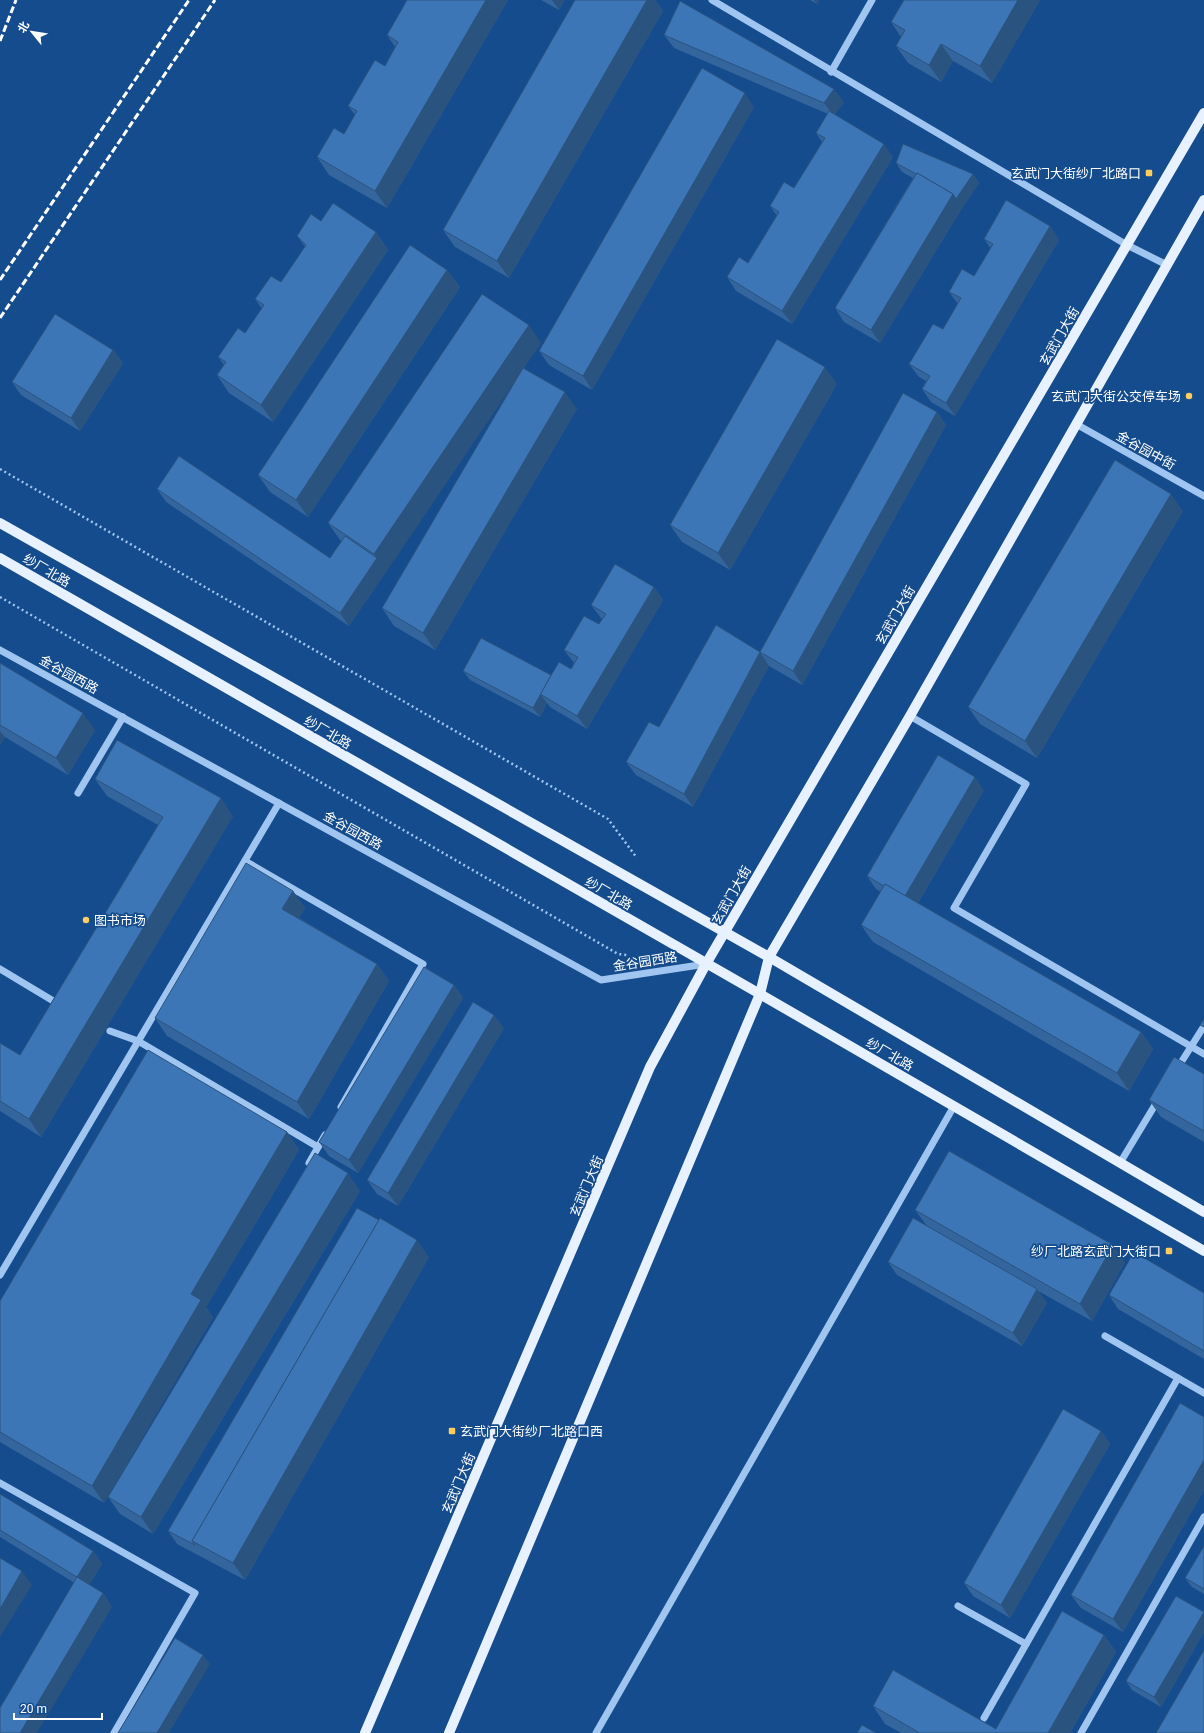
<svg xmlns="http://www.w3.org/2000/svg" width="1204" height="1733" font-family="Roboto,'Noto Sans SC',sans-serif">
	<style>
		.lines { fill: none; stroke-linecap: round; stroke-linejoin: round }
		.path { stroke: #9fc5f0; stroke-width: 2.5; stroke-dasharray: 2 3; stroke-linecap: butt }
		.minor { stroke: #9fc5f0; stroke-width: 7 }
		.major { stroke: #e8f1ff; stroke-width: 10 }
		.rail { stroke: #fff; stroke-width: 3; stroke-dasharray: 7 3; stroke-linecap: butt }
		.wall { fill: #34659d }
		.shaded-wall { fill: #2b537f }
		.building { fill: #3d76b6; stroke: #2b537f }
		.poi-dot { fill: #ffcd5e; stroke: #154c8d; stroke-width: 1.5 }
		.labels { text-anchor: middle; stroke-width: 3.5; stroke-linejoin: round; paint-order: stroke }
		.poi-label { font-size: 13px; fill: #fff; stroke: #154c8d; text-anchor: end }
		.street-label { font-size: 13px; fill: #fff; stroke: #154c8d }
	</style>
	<rect width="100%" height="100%" fill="#154c8d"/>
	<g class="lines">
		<g class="path">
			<polyline points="0,469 608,819 637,858"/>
			<polyline points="0,597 618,954 627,955"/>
		</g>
		<g class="minor">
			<polyline points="712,0 1127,245 1167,265"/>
			<polyline points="831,72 872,0"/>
			<polyline points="1076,424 1204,496"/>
			<polyline points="0,650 601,980 706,964"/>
			<polyline points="910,716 1026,784 954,908 1204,1054"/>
			<polyline points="78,793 123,717"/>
			<polyline points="245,861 423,964 341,1107"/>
			<polyline points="0,969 60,1005"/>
			<polyline points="110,1031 138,1041 318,1147"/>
			<polyline points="1177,1069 1204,1026"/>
			<polyline points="309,1163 325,1135"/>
			<polyline points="1120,1163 1158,1100"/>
			<polyline points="0,1275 279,803"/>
			<polyline points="1105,1336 1204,1393"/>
			<polyline points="0,1483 195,1593 114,1733"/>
			<polyline points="958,1606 1026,1644"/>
			<polyline points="984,1718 1178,1378"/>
			<polyline points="596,1733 954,1106"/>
			<polyline points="1081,1733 1204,1517"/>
		</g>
		<g class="major">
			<polyline points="0,523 769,957 1204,1212"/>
			<polyline points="0,558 760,994 1204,1251"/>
			<polyline points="365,1733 650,1067 706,964 1204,113"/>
			<polyline points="449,1733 760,994 769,957 910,716 1204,200"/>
		</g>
		<g class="rail">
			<polyline points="0,41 16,0"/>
			<polyline points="0,280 189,0"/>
			<polyline points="0,318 215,0"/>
		</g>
	</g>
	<g class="wall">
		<polygon points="407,0 508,0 387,208 329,175 317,157 344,134 355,115 348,106 385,66 395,47 387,35"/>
		<polygon points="541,0 565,0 559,10"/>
		<polygon points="575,0 655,0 663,11 509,278 455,247 443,230"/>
		<polygon points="810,0 819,0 817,4"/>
		<polygon points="1040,0 992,83 953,61 941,82 908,63 896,46 901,37 891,22"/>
		<polygon points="664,35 844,102 835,114 893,157 792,324 736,291 727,277 748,263 777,216 770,206 794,188 822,142 816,133 828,114 674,48"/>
		<polygon points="754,107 592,390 549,365 539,351"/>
		<polygon points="896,163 973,174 979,183 962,208 880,343 844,322 835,308 913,178 902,172"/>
		<polygon points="321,221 376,232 388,250 273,422 229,393 217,375 224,365 218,357 245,333 262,309 255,299 281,282 305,247 297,236"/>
		<polygon points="1050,226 1059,240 955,416 931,402 922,389 926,381 919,377 909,364 943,329 958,304 949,292 974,276 991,249 984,239"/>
		<polygon points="447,270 460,287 308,517 270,492 258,475"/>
		<polygon points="541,343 523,368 577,409 435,650 394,626 382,608 521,371 349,626 166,502 157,489 330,558 342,541 340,540 328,523"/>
		<polygon points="113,350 123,363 80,431 21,395 12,382"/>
		<polygon points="837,384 730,570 682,542 670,525"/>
		<polygon points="937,412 946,425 802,685 769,666 693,807 636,775 626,762 659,727 760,652"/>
		<polygon points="1183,511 1037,758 980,724 968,707"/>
		<polygon points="654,587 663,600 587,729 550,707 547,703 540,717 470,680 463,671 551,675 551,676 571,669 574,663 564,650 599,624 602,619 601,618 591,605"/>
		<polygon points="0,663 95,730 68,775 5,737 0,745"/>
		<polygon points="95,779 233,816 41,1137 0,1111 0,1043 20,1055 158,825 107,796"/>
		<polygon points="984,790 918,903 1141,1032 1153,1049 1129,1091 873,942 861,925 881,892 876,889 867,876"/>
		<polygon points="293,891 305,908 299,918 377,964 389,981 309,1119 167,1036 155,1018"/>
		<polygon points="454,985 463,998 358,1173 329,1156 319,1142"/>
		<polygon points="504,1028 398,1206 377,1194 367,1180"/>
		<polygon points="1204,1074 1204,1142 1161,1117 1149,1100"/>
		<polygon points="287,1132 299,1150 206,1307 213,1317 104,1503 0,1442 0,1301"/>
		<polygon points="360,1191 153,1534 120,1514 108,1497"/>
		<polygon points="915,1210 1125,1262 1092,1321 1038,1291 1047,1303 1022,1346 897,1275 888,1262 927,1226"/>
		<polygon points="379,1220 429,1257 245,1580 177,1544 168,1531"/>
		<polygon points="1204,1293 1204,1359 1118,1309 1109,1295"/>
		<polygon points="1204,1417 1204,1490 1123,1632 1081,1608 1071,1595"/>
		<polygon points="1101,1431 1110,1444 1010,1618 973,1596 964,1583"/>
		<polygon points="0,1494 93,1551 102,1564 89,1585 103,1593 112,1607 73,1582 0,1537"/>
		<polygon points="1204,1546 1204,1594 1192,1587 1185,1578"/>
		<polygon points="1204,1632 1161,1707 1132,1690 1126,1681"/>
		<polygon points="1104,1635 1116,1652 1070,1733 901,1733 885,1724 873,1706 996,1729"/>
	</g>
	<g class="shaded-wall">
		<polygon points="486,0 508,0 387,208 375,191"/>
		<polygon points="552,0 565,0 559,10"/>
		<polygon points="647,0 655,0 663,11 509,278 497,261"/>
		<polygon points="814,0 819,0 817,4"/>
		<polygon points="1018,0 1040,0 992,83 980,66"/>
		<polygon points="941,44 953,61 941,82 929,65"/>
		<polygon points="834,89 844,102 834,116 824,103"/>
		<polygon points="745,93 754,107 592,390 583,376"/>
		<polygon points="884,144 893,157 792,324 782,311"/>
		<polygon points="973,174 979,183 962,208 956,199"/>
		<polygon points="953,194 962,208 880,343 871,330"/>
		<polygon points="1050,226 1059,240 955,416 946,403"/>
		<polygon points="376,232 388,250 273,422 261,405"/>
		<polygon points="447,270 460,287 308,517 296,500"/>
		<polygon points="529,325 541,343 387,571 374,554"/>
		<polygon points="113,350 123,363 80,431 71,418"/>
		<polygon points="825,367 837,384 730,570 718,553"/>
		<polygon points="565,392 577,409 435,650 423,633"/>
		<polygon points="937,412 946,425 802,685 793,671"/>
		<polygon points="1171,494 1183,511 1037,758 1025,741"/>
		<polygon points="377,558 387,571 349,626 340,613"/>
		<polygon points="654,587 663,600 587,729 577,716"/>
		<polygon points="760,652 769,666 693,807 684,794"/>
		<polygon points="540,694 547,703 540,717 533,708"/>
		<polygon points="83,713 95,730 68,775 56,758"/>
		<polygon points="0,731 5,737 0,745"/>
		<polygon points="975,777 984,790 913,911 904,898"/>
		<polygon points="221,798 233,816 41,1137 29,1119"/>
		<polygon points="293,891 305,908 294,926 282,909"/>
		<polygon points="377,964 389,981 309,1119 297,1102"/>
		<polygon points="454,985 463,998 358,1173 349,1160"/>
		<polygon points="494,1015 504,1028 398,1206 388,1193"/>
		<polygon points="1141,1032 1153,1049 1129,1091 1117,1073"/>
		<polygon points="287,1132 299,1150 206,1307 213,1317 104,1503 92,1486 191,1294"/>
		<polygon points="348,1173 360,1191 153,1534 141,1517"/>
		<polygon points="417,1240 429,1257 245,1580 233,1563"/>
		<polygon points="1113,1245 1125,1262 1092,1321 1080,1304"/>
		<polygon points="1037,1289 1047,1303 1022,1346 1013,1333"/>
		<polygon points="1101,1431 1110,1444 1010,1618 1001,1605"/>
		<polygon points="1204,1460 1204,1490 1123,1632 1113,1619"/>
		<polygon points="93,1551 102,1564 86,1590 77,1577"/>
		<polygon points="22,1571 32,1585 0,1637 0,1609"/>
		<polygon points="103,1593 112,1607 37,1733 20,1733"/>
		<polygon points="1204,1612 1204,1632 1161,1707 1154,1697"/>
		<polygon points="1104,1635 1116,1652 1070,1733 1048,1733"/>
		<polygon points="203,1655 210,1664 169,1733 157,1733"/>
	</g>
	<g class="building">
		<polygon points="407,0 486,0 375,191 317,157 334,128 344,134 357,111 348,106 375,60 385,66 398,42 387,35"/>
		<polygon points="575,0 647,0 497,261 443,230"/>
		<polygon points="904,0 1018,0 980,66 941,44 929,65 896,46 905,30 891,22"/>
		<polygon points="680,1 834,89 824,103 664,35"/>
		<polygon points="702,68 745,93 583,376 539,351"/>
		<polygon points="829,111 884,144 782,311 727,277 739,257 748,263 779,212 770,206 784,182 794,188 825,138 816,133"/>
		<polygon points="903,144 973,174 956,199 953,194 917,173 916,174 896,163"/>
		<polygon points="917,173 953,194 871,330 835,308"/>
		<polygon points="1006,200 1050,226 946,403 922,389 930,376 909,364 933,324 943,329 961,298 949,292 962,269 974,276 993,244 984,239"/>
		<polygon points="333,203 376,232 261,405 217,375 226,362 218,357 238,328 245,333 264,305 255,299 271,276 281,282 306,245 297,236 311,214 321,221"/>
		<polygon points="410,245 447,270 296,500 258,475"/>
		<polygon points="482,294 529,325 374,554 328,523"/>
		<polygon points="55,314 113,350 71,418 12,382"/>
		<polygon points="777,339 825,367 718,553 670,525"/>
		<polygon points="523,368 565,392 423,633 382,608"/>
		<polygon points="903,393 937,412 793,671 760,652"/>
		<polygon points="179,456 330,558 345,536 377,558 340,613 157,489"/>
		<polygon points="1115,460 1171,494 1025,741 968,707"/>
		<polygon points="615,564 654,587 577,716 540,694 559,662 571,669 578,657 564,650 584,616 599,624 606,614 591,605"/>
		<polygon points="716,625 760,652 684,794 626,762 649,722 659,727"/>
		<polygon points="481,638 551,675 533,708 463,671"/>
		<polygon points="0,663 83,713 56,758 0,725"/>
		<polygon points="117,740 221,798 29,1119 0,1101 0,1043 20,1055 163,817 95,779"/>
		<polygon points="938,755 975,777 905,896 885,884 884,886 867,876"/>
		<polygon points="246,863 293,891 282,909 377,964 297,1102 155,1018"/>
		<polygon points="885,884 1141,1032 1117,1073 861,925"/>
		<polygon points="424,967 454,985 349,1160 319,1142"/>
		<polygon points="473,1002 494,1015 388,1193 367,1180"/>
		<polygon points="1204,1019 1204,1027 1200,1025"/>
		<polygon points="148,1050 287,1132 191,1294 201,1300 92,1486 0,1432 0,1301"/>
		<polygon points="1174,1057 1204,1074 1204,1131 1149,1100"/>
		<polygon points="949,1151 1113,1245 1080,1304 915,1210"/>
		<polygon points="315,1153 348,1173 141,1517 108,1497"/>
		<polygon points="357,1208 379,1220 192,1541 195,1545 168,1531"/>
		<polygon points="380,1218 417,1240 233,1563 192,1541"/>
		<polygon points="913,1218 1037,1289 1013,1333 888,1262"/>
		<polygon points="1134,1252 1204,1293 1204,1351 1109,1295"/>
		<polygon points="1180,1403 1204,1417 1204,1460 1113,1619 1071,1595"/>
		<polygon points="1063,1409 1101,1431 1001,1605 964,1583"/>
		<polygon points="0,1494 93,1551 77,1577 0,1530"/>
		<polygon points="1204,1546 1204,1589 1185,1578"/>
		<polygon points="0,1558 22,1571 0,1609"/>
		<polygon points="77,1577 103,1593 20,1733 0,1733 0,1708"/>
		<polygon points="1176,1596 1204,1612 1154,1697 1126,1681"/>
		<polygon points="1062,1611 1104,1635 1048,1733 920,1733 873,1706 893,1670 996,1729"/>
		<polygon points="175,1638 203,1655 157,1733 118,1733"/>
		<polygon points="1204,1650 1204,1733 1156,1733"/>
		<polygon points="862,1725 876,1733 857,1733"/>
	</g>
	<g class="poi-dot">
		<rect x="1145" y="169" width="8" height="8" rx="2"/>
		<circle cx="1189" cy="396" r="4"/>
		<circle cx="86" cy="920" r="4"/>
		<rect x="1165" y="1247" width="8" height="8" rx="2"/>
		<rect x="448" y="1427" width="8" height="8" rx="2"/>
	</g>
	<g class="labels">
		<g class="poi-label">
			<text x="1141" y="178">玄武门大街纱厂北路口</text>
			<text x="1181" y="401">玄武门大街公交停车场</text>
			<text x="94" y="925" text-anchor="start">图书市场</text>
			<text x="1161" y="1256">纱厂北路玄武门大街口</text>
			<text x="460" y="1436" text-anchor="start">玄武门大街纱厂北路口西</text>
		</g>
		<g class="street-label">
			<text transform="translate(1059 336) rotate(-60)" y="5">玄武门大街</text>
			<text transform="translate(1146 450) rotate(29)" y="5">金谷园中街</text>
			<text transform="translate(47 570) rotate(30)" y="5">纱厂北路</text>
			<text transform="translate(895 615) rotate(-60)" y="5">玄武门大街</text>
			<text transform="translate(69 674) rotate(29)" y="5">金谷园西路</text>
			<text transform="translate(328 732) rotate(30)" y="5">纱厂北路</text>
			<text transform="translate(353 830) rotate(29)" y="5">金谷园西路</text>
			<text transform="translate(609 893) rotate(30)" y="5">纱厂北路</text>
			<text transform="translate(731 895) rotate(-60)" y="5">玄武门大街</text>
			<text transform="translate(645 961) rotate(-9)" y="5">金谷园西路</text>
			<text transform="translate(890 1054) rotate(30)" y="5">纱厂北路</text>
			<text transform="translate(586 1186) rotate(-67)" y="5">玄武门大街</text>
			<text transform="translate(458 1483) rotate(-67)" y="5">玄武门大街</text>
		</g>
	</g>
	<g transform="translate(32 32) rotate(300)" stroke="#154c8d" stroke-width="3" paint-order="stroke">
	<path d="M0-3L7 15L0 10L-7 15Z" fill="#ffffff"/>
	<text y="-6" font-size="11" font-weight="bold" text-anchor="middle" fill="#ffffff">北</text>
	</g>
	<path d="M14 1713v6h88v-6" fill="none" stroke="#ffffff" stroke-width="2"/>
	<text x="20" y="1713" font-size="12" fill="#ffffff" stroke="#154c8d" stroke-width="3" paint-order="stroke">20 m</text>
</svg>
